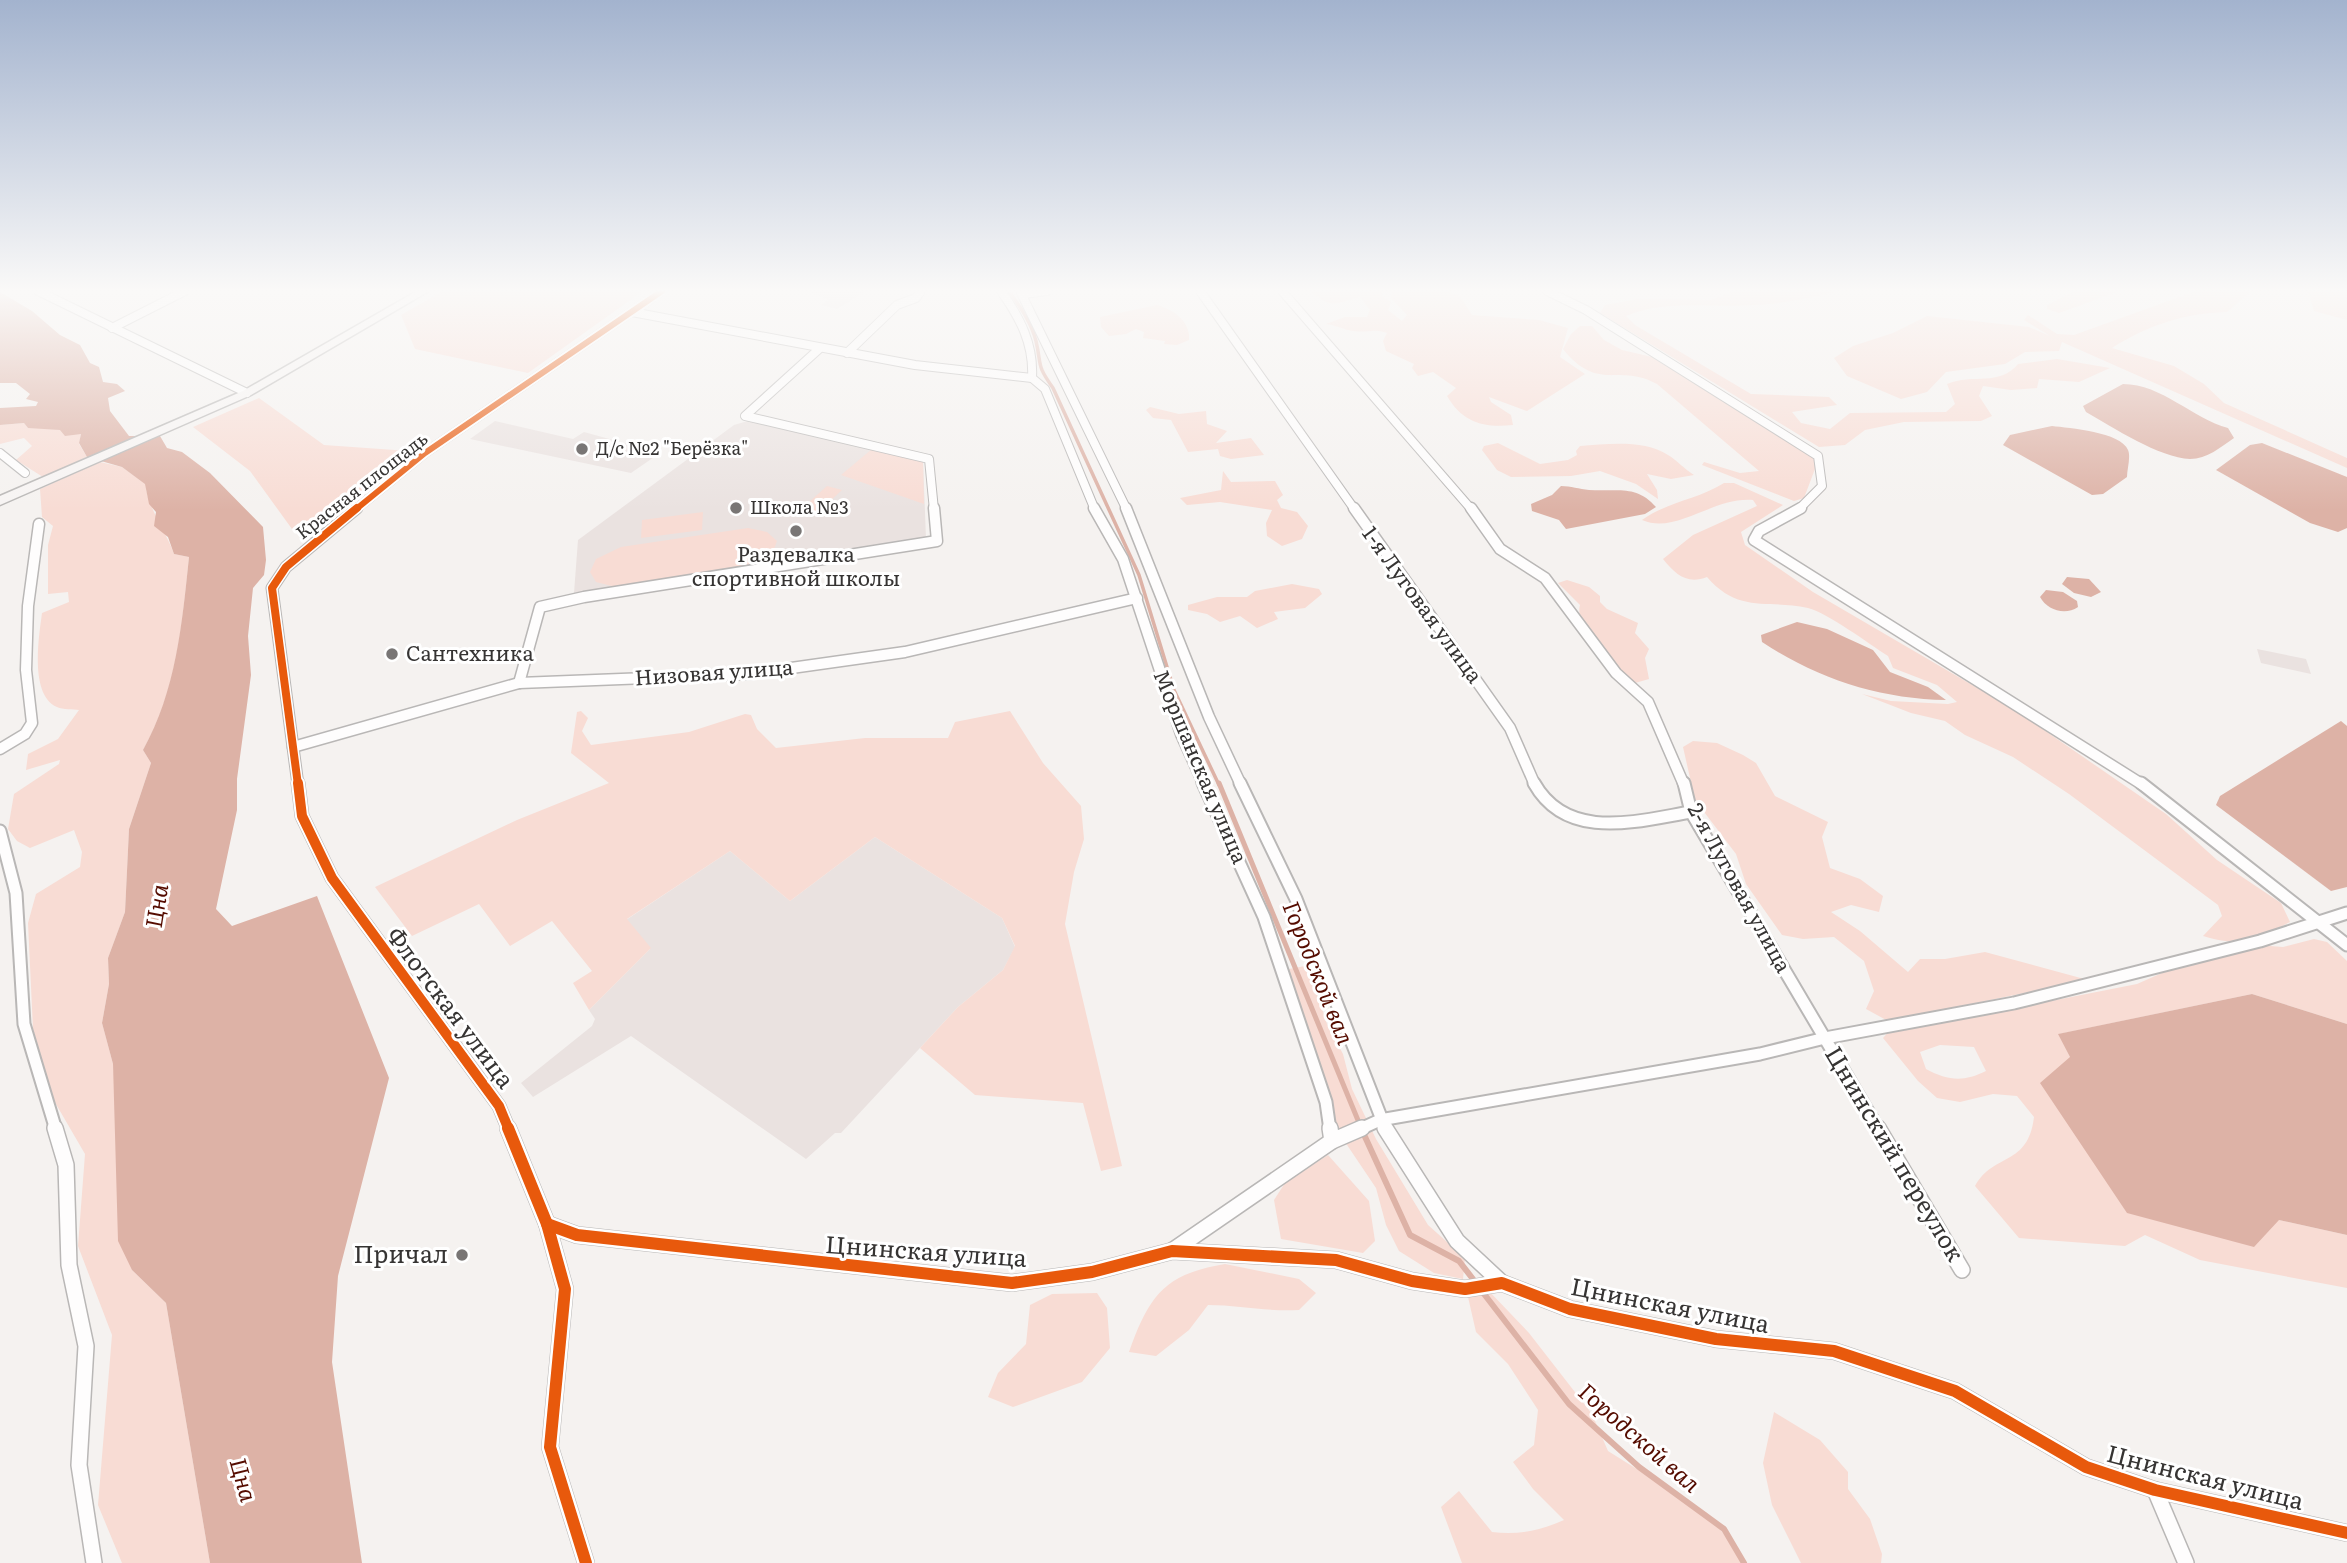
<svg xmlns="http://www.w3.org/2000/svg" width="2347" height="1563" font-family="Literata,serif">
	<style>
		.built { fill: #eae2e0 }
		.green { fill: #f8dcd4; fill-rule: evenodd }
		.water { fill: #ddb2a6 }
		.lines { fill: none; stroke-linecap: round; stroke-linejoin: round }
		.stream-far2 { stroke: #ddb2a6; stroke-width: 3.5 }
		.stream-far1 { stroke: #ddb2a6; stroke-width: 5 }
		.stream { stroke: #ddb2a6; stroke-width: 6 }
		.street-far3-casing { stroke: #b9b7b6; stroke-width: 10 }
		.street-far2-casing { stroke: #b9b7b6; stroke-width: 13 }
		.street-far1-casing { stroke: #b9b7b6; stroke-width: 15 }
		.street-casing { stroke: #b9b7b6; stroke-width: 18 }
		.secondary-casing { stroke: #b9b7b6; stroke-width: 3 }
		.street-far3 { stroke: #fefdfd; stroke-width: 8 }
		.street-far2 { stroke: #fefdfd; stroke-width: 10 }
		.street-far1 { stroke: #fefdfd; stroke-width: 11 }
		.street { stroke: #fefdfd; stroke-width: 15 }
		.secondary { fill: #f7f4f3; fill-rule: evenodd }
		.cycleway-far3-casing { stroke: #fff; stroke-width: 10 }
		.cycleway-far2-casing { stroke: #fff; stroke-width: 11 }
		.cycleway-far1-casing { stroke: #fff; stroke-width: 14 }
		.cycleway-casing { stroke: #fff; stroke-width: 17 }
		.cycleway-far3 { stroke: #e8590c; stroke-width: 6 }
		.cycleway-far2 { stroke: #e8590c; stroke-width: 8 }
		.cycleway-far1 { stroke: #e8590c; stroke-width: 10 }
		.cycleway { stroke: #e8590c; stroke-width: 12 }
		.poi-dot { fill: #797675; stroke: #fff; stroke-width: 2.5 }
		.labels { text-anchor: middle; stroke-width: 6; stroke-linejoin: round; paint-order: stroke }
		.far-poi-label { font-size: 18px; fill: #363433; stroke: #fff; text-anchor: start }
		.far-street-label { font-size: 18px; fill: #363433; stroke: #fff }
		.poi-label { font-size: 21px; fill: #363433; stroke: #fff }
		.street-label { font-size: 21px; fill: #363433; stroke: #fff }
		.water-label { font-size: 23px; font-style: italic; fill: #550c00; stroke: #fff }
		.near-street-label { font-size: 24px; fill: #363433; stroke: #fff }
		.near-poi-label { font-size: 24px; fill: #363433; stroke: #fff; text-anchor: end }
	</style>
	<rect width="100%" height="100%" fill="#f5f2f0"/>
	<g class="built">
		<polygon points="808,291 866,291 837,309 821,305 828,300"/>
		<polygon points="751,420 923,460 926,539 574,593 578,540 734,425"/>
		<polygon points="495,421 573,439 584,432 660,453 631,473 470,439"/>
		<polygon points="2257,649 2306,659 2311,674 2261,663"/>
		<polygon points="875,837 1002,918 1015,947 1003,970 958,1007 841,1133 835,1133 806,1159 631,1036 533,1097 521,1083 592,1026 595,1019 589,1010 650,949 626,920 730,851 790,901"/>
	</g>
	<g class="green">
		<polygon points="443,291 643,291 528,373 415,349 401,315"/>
		<path d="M1310 291H1382V296L1391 302 1388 310 1402 321 1407 315 1390 297 1393 291H1446L1460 296 1472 315 1539 320 1568 328 1560 357 1585 374 1527 411 1489 397 1491 402 1511 415 1513 425C1484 428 1463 423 1447 396L1456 388 1433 372 1418 376 1412 368 1414 364 1386 351 1383 341 1387 333C1374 328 1367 333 1354 331 1344 330 1336 325 1326 324L1345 317H1367L1370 310 1360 297C1335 303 1333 310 1310 291Z"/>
		<path d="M1733 291H1839C1811 298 1783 304 1754 305 1711 308 1665 299 1626 316L1635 325 1751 394 1829 397 1837 405 1792 412 1801 423 1830 429 1850 413 1946 412 1955 404 1947 384C1973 373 1999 387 2018 364L2057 359 2110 368 2079 382 2039 379 2037 388 2011 390 1983 386 1979 396 1992 416 1981 421 1904 422 1865 430 1845 445 1819 447 1600 313 1605 305 1638 299 1711 300Z"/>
		<polygon points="2075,291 2120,291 2059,313 2047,309 2047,305"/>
		<path d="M2196 291H2251L2227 312C2185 313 2148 325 2112 348L2174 366 2204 384 2224 403 2347 458V468L2062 342 2059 351 2025 352 2005 364 1946 372 1927 392 1901 399 1847 376 1834 358 1853 346 1893 333 1927 316 2029 327 2050 336 2024 320 2028 315 2057 334 2074 335Z"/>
		<polygon points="2308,291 2347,291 2347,320 2314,311"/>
		<path d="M1157 305C1173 309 1191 322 1189 340L1177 345 1164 344 1165 341 1143 338 1144 332 1136 329 1126 334 1109 336 1101 327 1100 317Z"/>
		<path d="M1580 326H1592L1604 340 1622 350 1652 357 1818 461 1804 498 1794 501 1702 465 1704 462 1740 473 1759 471 1657 384C1620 363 1598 393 1563 349L1571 334Z"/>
		<polygon points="259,398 324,445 409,451 345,511 292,529 250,471 193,427"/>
		<polygon points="1150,407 1179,414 1206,411 1207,424 1227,431 1216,443 1251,438 1264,455 1231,459 1220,456 1218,449 1188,452 1171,420 1153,418 1146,410"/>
		<polygon points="24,423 28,428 51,428 81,434 79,444 87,457 43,477 16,460 32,446 24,438 0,444 0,425"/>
		<path d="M1498 443 1540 464 1568 460 1577 455 1576 451 1580 446C1607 444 1644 439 1668 455 1677 460 1684 469 1694 475L1671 479 1647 474 1657 490 1658 499 1636 484 1600 471 1571 476 1511 477 1497 470 1482 450 1484 446Z"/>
		<polygon points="872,449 923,461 924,504 841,475"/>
		<path d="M100 462 122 467 146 484C145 503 167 533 174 554L189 557C182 624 177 690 143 750L151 763 129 829 125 912 108 958 109 984 102 1023 113 1064 132 1270 166 1303 210 1563H122L98 1505 112 1335 78 1246 85 1154 53 1099 33 1029 28 923 36 894 80 867 82 852 74 830 30 848 17 841 8 829 14 794 59 764 60 760 26 770 28 754 58 739 79 710C73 709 63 710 57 707 29 695 39 636 42 613L69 602 68 592 48 594V545L53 526 42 517 40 489Z"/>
		<polygon points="1223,471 1231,482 1275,481 1283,495 1277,500 1281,508 1297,512 1308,526 1302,539 1282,546 1267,536 1266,523 1272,510 1220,502 1187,505 1180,498 1221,490"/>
		<path d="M1724 483H1734L1783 505 1741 532 1745 545 1813 592 2015 710 2166 814 2217 860 2281 903 2290 922C2252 941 2245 948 2203 936L2222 916 2218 905 2069 794 2013 757 1965 735 1945 721 1911 713 1862 694 1891 701 1948 704 1957 702 1937 685 1893 668 1888 656C1869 644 1828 613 1808 608 1767 599 1739 614 1707 577 1687 585 1675 574 1663 559L1693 535 1757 506 1753 500C1712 497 1676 535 1642 520 1667 502 1699 499 1724 483Z"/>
		<polygon points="827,486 842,490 814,516 799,511"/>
		<polygon points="703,512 702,530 641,538 642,520"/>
		<polygon points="748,528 767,532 777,541 773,552 759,563 616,587 596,582 590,572 596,559 621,547"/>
		<path d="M1567 580 1589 587 1600 596V602L1607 609 1638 623 1635 633 1649 649 1645 658 1649 679 1635 683C1618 669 1573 628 1580 605L1558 583Z"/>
		<polygon points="1292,584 1319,589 1322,594 1305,608 1274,612 1278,619 1257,628 1240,616 1220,622 1207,614 1188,610 1188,605 1217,597 1247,597 1255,591"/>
		<polygon points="581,711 588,718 582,731 591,745 689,732 745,714 751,715 757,729 776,748 865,738 948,738 955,722 1010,711 1043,763 1081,806 1084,839 1074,872 1065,924 1122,1166 1101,1171 1083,1103 975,1095 920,1048 958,1007 1003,970 1015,946 1002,918 875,837 790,901 730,851 627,919 651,948 589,1010 573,983 592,971 552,921 510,946 479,904 412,936 375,887 517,820 609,783 571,753 577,712"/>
		<polygon points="1693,741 1717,743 1743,755 1756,763 1775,796 1828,822 1822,837 1830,868 1860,879 1883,896 1879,912 1851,905 1831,912 1860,931 1908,972 1920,959 1945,959 1985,952 2088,980 1888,1021 1866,1009 1874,991 1864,961 1834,937 1803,939 1782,935 1746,884 1736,854 1695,800 1683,747"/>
		<path d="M2314 939 2327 942 2347 961V1024L2252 994 2059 1034 2070 1057 2279 1220 2347 1235V1288L2200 1260 2145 1235 2125 1246 2019 1238 1975 1186C1994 1152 2028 1167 2034 1117L2017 1096 1993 1094 1960 1102 1937 1098 1918 1081 1883 1038 1892 1028 1945 1022 2137 984 2162 973 2187 953 2208 956 2257 945 2283 947ZM1940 1045 1974 1047 1986 1071C1964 1082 1948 1081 1926 1069L1920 1052Z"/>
		<polygon points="1305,966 1314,984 1327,1024 1343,1054 1352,1089 1376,1139 1428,1225 1465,1258 1463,1279 1434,1273 1399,1251 1386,1225 1376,1188 1341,1136 1330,1112 1294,995 1289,969"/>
		<polygon points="1328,1155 1369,1201 1375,1241 1363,1253 1281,1239 1274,1200 1285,1183"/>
		<path d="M1225 1264 1299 1279 1316 1293 1299 1310C1268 1312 1239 1305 1208 1305L1189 1330 1156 1356 1129 1352C1149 1296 1164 1274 1225 1264Z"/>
		<path d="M1487 1289 1529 1333 1592 1414 1608 1451 1707 1513 1747 1563H1462L1441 1507 1459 1491 1492 1532C1518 1535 1539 1531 1564 1520L1533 1489 1513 1462 1534 1445 1538 1410 1508 1364 1476 1332 1468 1297Z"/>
		<polygon points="1097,1293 1107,1308 1110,1348 1082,1382 1013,1407 988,1397 998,1373 1026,1344 1030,1305 1052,1294"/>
		<polygon points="1774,1412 1820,1440 1848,1472 1848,1489 1870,1519 1882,1554 1881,1563 1801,1563 1772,1505 1763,1463"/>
	</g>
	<g class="water">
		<path d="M0 292 32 311 60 335 80 345 90 363 99 367 103 382 117 384 125 391 108 398 110 411 129 436H160L167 448 182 452 210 473 263 527 266 560 264 575 253 588 248 636 251 675 237 779V810L216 909 232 926 317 896 389 1078 338 1276 332 1362 362 1563H210L166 1303 132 1270 118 1241 113 1064 102 1023 109 984 108 958 125 912 129 829 151 763 143 750C176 691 182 624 189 557L174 554 168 537 154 526 156 512 149 504 145 484 122 467 87 457 79 443 81 434 65 436 60 430 28 428 24 423 0 425V408L36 406 38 402 26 399 30 394 16 383H0Z"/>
		<path d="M2123 384C2162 384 2193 419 2228 428L2234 438C2221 447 2207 459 2190 459 2160 458 2112 427 2086 412L2083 406Z"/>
		<path d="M2052 426C2069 428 2121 432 2128 450 2131 457 2127 469 2127 477L2103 494 2092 495 2003 445 2010 435Z"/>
		<polygon points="2262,443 2347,477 2347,528 2338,532 2310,523 2216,470 2250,445"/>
		<path d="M1561 486C1571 486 1579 489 1589 490 1617 492 1636 484 1656 507L1645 514 1566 529 1559 520 1532 511 1531 504 1552 495Z"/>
		<polygon points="2067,577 2089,579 2101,592 2091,597 2074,593 2062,584"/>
		<path d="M2046 590 2063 592 2077 601 2078 607C2065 616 2047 610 2040 597Z"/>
		<path d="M1797 622 1827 629 1873 650 1890 672 1928 687 1946 700C1880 699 1818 679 1762 642L1761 635Z"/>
		<polygon points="2341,721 2347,726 2347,887 2331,891 2216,805 2220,796"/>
		<polygon points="2252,994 2347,1024 2347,1235 2279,1220 2254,1247 2127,1213 2040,1083 2070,1057 2058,1034"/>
	</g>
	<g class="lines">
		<path class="stream-far2" d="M1009 291C1020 307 1031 322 1036 341 1042 367 1036 364 1053 388L1139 575 1174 690 1219 785"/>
		<polyline class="stream-far1" points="1219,783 1362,1130"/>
		<g class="stream">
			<polyline points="1361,1128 1410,1235 1459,1261 1476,1283"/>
			<polyline points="1481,1290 1569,1404 1639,1467 1724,1529 1744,1563"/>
		</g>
		<defs>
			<g id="street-far3">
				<polyline points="38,291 247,393"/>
				<path d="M1001 291C1020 318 1034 344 1032 378L1045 389 1095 510"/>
				<polyline points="1020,291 1127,510"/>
				<polyline points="1200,291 1355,510"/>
				<polyline points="1282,291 1472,510"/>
				<polyline points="1547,291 1586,310 1818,456 1822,486 1798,510"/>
				<polyline points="1023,294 1047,291"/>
				<polyline points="632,312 915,365 1032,378"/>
				<polyline points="112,328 185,291"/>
				<polyline points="819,349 745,416 929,459 934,510"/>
				<polyline points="847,353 897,305 916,298 921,291"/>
				<polyline points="0,453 25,473"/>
				<polyline points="355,510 425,453 662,291"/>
			</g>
			<g id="street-far2">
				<polyline points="1094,508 1123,559 1181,734 1204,785"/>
				<polyline points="1126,508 1209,717 1241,785"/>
				<polyline points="1354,508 1510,728 1535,785"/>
				<polyline points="1471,508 1500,549 1545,578 1616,673 1648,702 1684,785"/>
				<polyline points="1801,508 1759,531 1754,540 2143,785"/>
				<polyline points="519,683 540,607 584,597 937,541 934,508"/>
				<polyline points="293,747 519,683 749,674 905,652 1137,598"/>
				<polyline points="0,749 25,734 32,723 26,670 28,606 39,524"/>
				<polyline points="298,785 272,588 286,567 357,508"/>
			</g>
			<g id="street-far1">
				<polyline points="298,783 302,816 332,878 499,1106 509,1130"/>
				<polyline points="1203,783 1264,917 1326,1102 1330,1130"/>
				<polyline points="1240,783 1296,899 1386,1130"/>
				<path d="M1534 783C1567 842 1637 821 1691 812"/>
				<polyline points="1684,783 1691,812 1879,1130"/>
				<polyline points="2141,783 2347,945"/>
				<polyline points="0,831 16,893 24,1024 56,1130"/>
				<polyline points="1358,1130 1380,1120 1760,1054 1825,1038 2014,1003 2260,941 2347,913"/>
			</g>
			<g id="street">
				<polyline points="55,1128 66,1165 69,1265 86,1346 79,1465 94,1563"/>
				<polyline points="508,1128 547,1224 565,1289 550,1447 586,1563"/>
				<polyline points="1330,1128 1332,1141"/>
				<polyline points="1385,1128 1457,1241 1502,1283"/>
				<polyline points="1878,1128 1962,1270"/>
				<polyline points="547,1224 577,1235 1012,1283 1092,1272 1172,1251 1336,1260 1412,1281 1465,1289 1502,1283 1570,1309 1716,1339 1834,1351 1955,1391 2086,1467 2155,1490 2347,1533"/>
				<polyline points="1172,1251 1332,1141 1362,1128"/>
				<polyline points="2155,1490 2186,1563"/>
			</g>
			<polygon id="secondary" points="417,291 429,291 251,395 0,505 0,496 243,391"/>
		</defs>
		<use href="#street-far3" class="street-far3-casing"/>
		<use href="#street-far2" class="street-far2-casing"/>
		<use href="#street-far1" class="street-far1-casing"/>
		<use href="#street" class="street-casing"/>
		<use href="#secondary" class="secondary-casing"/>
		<use href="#street-far3" class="street-far3"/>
		<use href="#street-far2" class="street-far2"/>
		<use href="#street-far1" class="street-far1"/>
		<use href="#street" class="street"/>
		<use href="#secondary" class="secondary"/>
		<defs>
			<polyline id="cycleway-far3" points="355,510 425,453 662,291"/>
			<polyline id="cycleway-far2" points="298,785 272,588 286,567 357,508"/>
			<polyline id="cycleway-far1" points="298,783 302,816 332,878 499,1106 509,1130"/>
			<g id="cycleway">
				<polyline points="508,1128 547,1224 565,1289 550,1447 586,1563"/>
				<polyline points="547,1224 577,1235 1012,1283 1092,1272 1172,1251 1336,1260 1412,1281 1465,1289 1502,1283 1570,1309 1716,1339 1834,1351 1955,1391 2086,1467 2155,1490 2347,1533"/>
			</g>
		</defs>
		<use href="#cycleway-far3" class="cycleway-far3-casing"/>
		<use href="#cycleway-far2" class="cycleway-far2-casing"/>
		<use href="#cycleway-far1" class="cycleway-far1-casing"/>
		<use href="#cycleway" class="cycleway-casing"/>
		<use href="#cycleway-far3" class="cycleway-far3"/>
		<use href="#cycleway-far2" class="cycleway-far2"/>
		<use href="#cycleway-far1" class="cycleway-far1"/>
		<use href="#cycleway" class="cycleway"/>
	</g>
	<linearGradient id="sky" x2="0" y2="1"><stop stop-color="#a3b3ce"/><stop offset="0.57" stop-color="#faf9f8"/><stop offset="1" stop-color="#faf9f8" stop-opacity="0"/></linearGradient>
	<rect width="2347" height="510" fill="url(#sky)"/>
	<g class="poi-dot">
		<circle cx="582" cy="449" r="7"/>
		<circle cx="736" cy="508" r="7"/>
		<circle cx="796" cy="531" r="7"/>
		<circle cx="392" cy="654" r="7"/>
		<circle cx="462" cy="1255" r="7"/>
	</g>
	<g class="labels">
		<g class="far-poi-label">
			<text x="596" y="455">Д/с №2 "Берёзка"</text>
			<text x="750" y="514">Школа №3</text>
		</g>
		<g class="far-street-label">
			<text transform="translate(362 486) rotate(-38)" y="6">Красная площадь</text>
		</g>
		<g class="poi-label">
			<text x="796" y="562">Раздевалка<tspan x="796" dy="24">спортивной школы</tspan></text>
			<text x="406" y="661" text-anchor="start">Сантехника</text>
		</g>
		<g class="street-label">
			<text transform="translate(1422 605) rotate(54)" y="7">1-я Луговая улица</text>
			<text transform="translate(714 673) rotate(-4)" y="7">Низовая улица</text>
			<text transform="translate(1200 767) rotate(67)" y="7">Моршанская улица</text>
			<text transform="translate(1739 888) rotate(61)" y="7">2-я Луговая улица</text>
		</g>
		<g class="water-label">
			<text transform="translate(157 906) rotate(-81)" y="8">Цна</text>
			<text transform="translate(1318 973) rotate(68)" y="8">Городской вал</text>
			<text transform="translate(1639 1438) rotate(41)" y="8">Городской вал</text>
			<text transform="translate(243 1480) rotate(74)" y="8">Цна</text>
		</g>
		<g class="near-street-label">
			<text transform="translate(450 1008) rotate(53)" y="8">Флотская улица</text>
			<text transform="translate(1894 1154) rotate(59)" y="8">Цнинский переулок</text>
			<text transform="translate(926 1252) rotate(4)" y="8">Цнинская улица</text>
			<text transform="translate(1670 1306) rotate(11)" y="8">Цнинская улица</text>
			<text transform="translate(2205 1478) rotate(14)" y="8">Цнинская улица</text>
		</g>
		<g class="near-poi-label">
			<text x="448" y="1263">Причал</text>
		</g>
	</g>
</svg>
